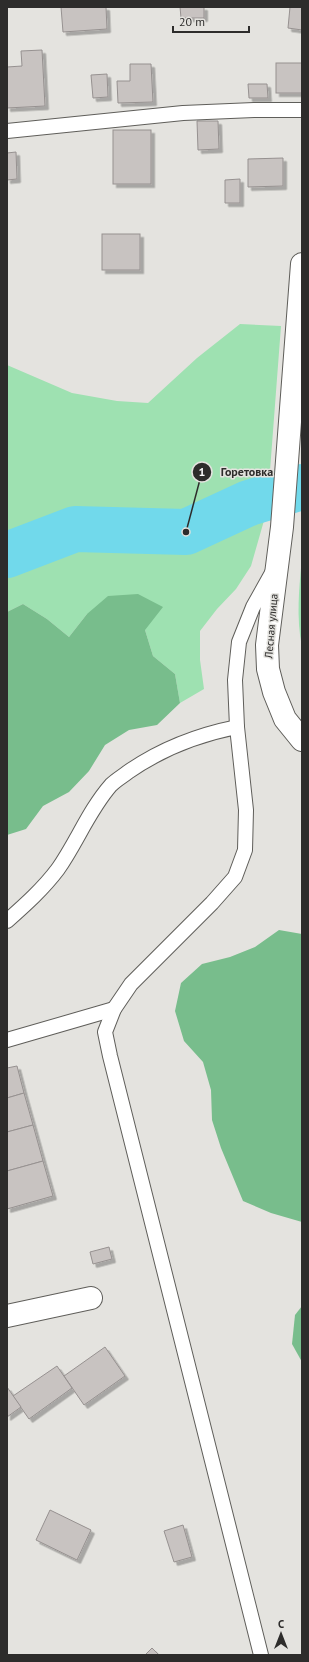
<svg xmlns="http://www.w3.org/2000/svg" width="309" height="1662" font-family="'PT Sans',sans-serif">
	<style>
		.green { fill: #9ee1b1 }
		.forest { fill: #78bd8c }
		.water { fill: #71d9eb }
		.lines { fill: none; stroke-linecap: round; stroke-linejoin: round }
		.river { stroke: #71d9eb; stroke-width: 46 }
		.building { fill: #c8c3c1; stroke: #969190; filter: url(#shadow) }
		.lane-casing { stroke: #5f5e5a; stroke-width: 16 }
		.street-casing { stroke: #5f5e5a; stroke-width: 24 }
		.lane { stroke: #fff; stroke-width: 14 }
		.street { stroke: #fff; stroke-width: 22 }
		.labels { text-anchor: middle; stroke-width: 3; stroke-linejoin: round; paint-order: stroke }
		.street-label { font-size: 11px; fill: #2d2c2b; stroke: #e4e3df }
		.leader { fill: none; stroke: #2d2c2b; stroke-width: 1.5 }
		.callout-dot { fill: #2d2c2b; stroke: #e4e3df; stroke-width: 1.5 }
		.mark-label { font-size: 12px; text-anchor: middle; font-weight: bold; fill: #fff }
		.callout-label { font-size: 12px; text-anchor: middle; font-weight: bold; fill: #2d2c2b; stroke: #e4e3df; stroke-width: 3; stroke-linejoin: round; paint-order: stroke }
	</style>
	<defs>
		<filter id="shadow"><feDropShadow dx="3.5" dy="3.5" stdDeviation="0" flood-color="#0004"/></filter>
	</defs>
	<rect width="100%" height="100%" fill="#e4e3df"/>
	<g class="green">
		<polygon points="240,324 281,326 267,510 251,566 236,589 217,609 200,631 200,660 204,689 180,703 175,674 153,656 145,630 87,614 69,637 47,619 23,604 7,612 7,365 72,393 117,401 148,403 197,358"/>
		<path d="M302 558V647C296 618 299 588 302 558Z"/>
	</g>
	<g class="forest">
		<polygon points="138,594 163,607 145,630 153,656 175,674 180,703 157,725 129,730 105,745 89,771 69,792 43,806 26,829 7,835 7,612 23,604 47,619 69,637 87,614 108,596"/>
		<polygon points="279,930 302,934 302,1222 271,1213 243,1201 221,1148 212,1120 211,1090 203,1062 184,1041 175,1011 181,983 202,964 230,957 255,947"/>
		<polygon points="302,1306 302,1362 292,1344 295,1315"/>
	</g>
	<polygon class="water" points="302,474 302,501 296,502 300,475"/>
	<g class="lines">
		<polyline class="river" points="7,555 75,529 186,532 249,503 302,487"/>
	</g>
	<g class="building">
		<polygon points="61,7 106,7 107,29 63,32"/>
		<polygon points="180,7 204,7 204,18 181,18"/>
		<polygon points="290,7 302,7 302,30 288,28"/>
		<polygon points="42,50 45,106 7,108 7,67 22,66 21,51"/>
		<rect x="276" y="63" width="26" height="30"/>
		<polygon points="130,64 151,64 153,102 118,103 117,81 130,81"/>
		<polygon points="107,74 108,97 93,98 91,75"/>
		<polygon points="248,84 267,84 268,98 249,98"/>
		<polygon points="197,121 218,121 219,149 198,150"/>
		<rect x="113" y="130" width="38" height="54"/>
		<polygon points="16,152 17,179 7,180 7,153"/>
		<polygon points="283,158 283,186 248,187 248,159"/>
		<polygon points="240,179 240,203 225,203 225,180"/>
		<rect x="102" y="234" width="38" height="36"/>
		<polygon points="17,1066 24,1093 7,1098 7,1068"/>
		<polygon points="24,1093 33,1125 7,1132 7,1098"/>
		<polygon points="33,1125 43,1161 7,1171 7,1132"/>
		<polygon points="43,1161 53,1196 7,1209 7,1171"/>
		<polygon points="109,1247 112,1259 93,1264 90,1252"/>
		<polygon points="105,1347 125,1376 84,1405 64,1376"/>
		<polygon points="57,1366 72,1388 29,1419 13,1396"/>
		<polygon points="7,1387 21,1407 7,1417"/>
		<polygon points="50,1510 91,1530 77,1560 36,1540"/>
		<polygon points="183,1525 192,1557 174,1562 164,1531"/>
		<polygon points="152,1648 159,1655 145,1655"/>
	</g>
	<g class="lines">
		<defs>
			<g id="lane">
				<polyline points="7,131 183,113 254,110 302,110"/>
				<path d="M7 921C25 905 43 889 58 869 77 842 89 810 111 785 116 780 123 776 128 772 161 749 197 735 237 727"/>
				<polyline points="7,1040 114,1009"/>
				<polyline points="261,1655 110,1056 105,1032 114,1009 131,984 212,903 235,877 245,850 246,810 237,727 235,680 239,642 253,607 272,573"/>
			</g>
			<g id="street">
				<polyline points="302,264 282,527 267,645 268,669 274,692 285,719 302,740"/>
				<polyline points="7,1316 91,1298"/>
			</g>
		</defs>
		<use href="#lane" class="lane-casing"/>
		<use href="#street" class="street-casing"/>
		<use href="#lane" class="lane"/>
		<use href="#street" class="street"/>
	</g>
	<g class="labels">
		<g class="street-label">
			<text transform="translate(271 626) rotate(-85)" y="4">Лесная улица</text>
		</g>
	</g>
	<path class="leader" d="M186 532L202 472"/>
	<g class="callout-dot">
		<circle cx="186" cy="532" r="4"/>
		<circle cx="202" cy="472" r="10"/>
	</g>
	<g class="mark-label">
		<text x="202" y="476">1</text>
	</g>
	<g class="callout-label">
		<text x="247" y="476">Горетовка</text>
	</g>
	<rect width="309" height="1662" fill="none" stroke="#2d2c2b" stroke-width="16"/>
	<g transform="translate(281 1634)" stroke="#e4e3df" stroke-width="3" paint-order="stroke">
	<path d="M0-3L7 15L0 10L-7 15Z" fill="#2d2c2b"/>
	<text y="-6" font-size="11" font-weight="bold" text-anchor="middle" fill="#2d2c2b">С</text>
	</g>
	<path d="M173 26v6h76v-6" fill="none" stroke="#2d2c2b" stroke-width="2"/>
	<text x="179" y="26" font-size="12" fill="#2d2c2b" stroke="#e4e3df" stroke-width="3" paint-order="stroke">20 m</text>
</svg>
